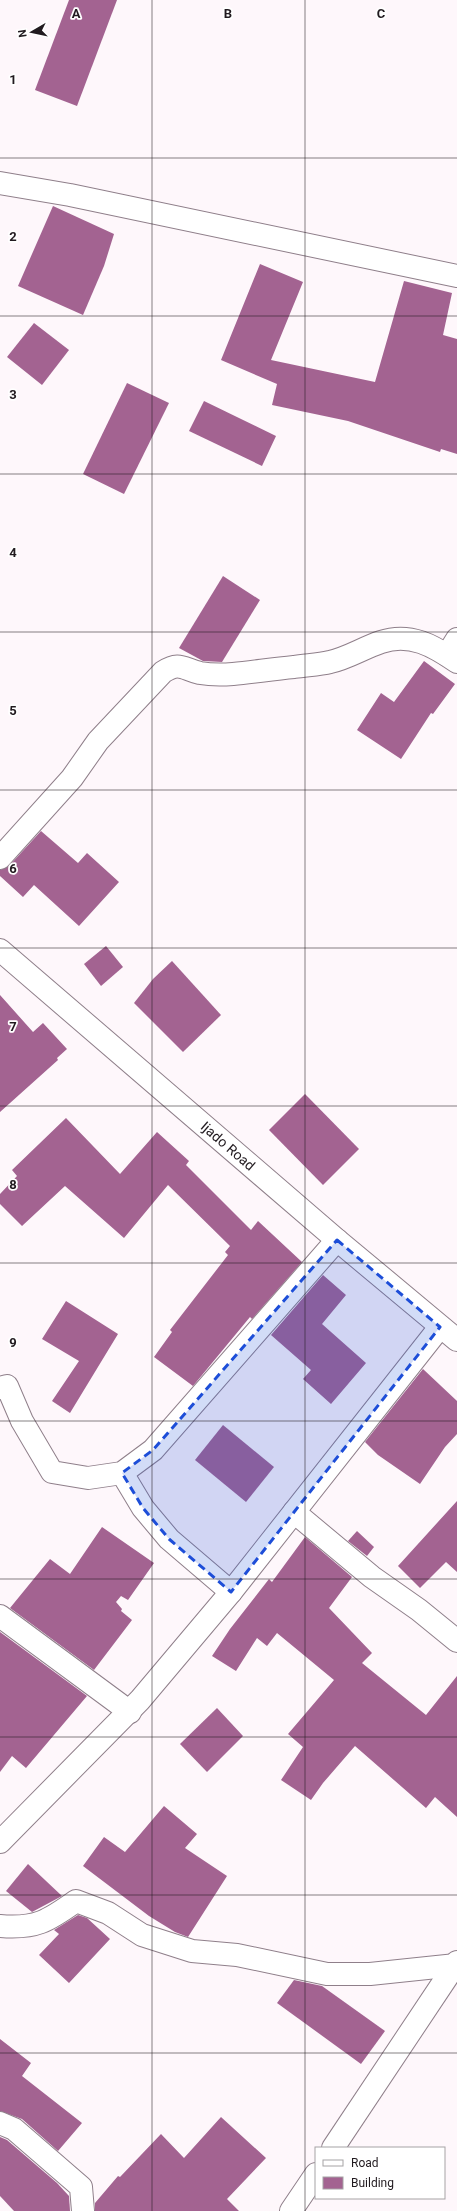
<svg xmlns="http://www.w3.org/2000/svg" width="457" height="2211" font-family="Roboto,sans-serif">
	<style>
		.building { fill: #a36391 }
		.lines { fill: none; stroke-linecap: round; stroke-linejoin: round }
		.street-casing { stroke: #8f7f8a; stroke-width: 24 }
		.secondary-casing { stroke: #8f7f8a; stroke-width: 24 }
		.street { stroke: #fff; stroke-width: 22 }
		.secondary { stroke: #fff; stroke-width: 22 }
		.marked { fill: #1d4ed8; fill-opacity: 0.2; stroke: #1d4ed8; stroke-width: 3; stroke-dasharray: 8 5; stroke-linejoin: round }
		.grid { fill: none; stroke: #211a1f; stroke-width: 1; stroke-opacity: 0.55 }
		.labels { text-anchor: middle; stroke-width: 3.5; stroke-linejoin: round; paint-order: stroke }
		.street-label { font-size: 14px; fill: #211a1f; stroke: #fff }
		.grid-label { font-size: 13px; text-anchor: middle; font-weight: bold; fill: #211a1f; stroke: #fff; stroke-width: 3.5; stroke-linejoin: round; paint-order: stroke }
	</style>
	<rect width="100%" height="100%" fill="#fef7fb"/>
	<g class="building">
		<polygon points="69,0 117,0 77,106 35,90"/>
		<polygon points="53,206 114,234 104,266 83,315 18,286"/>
		<polygon points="260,264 303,282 271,360 375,382 404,281 452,293 443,335 457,339 457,454 441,449 440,452 348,421 272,405 277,384 221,360"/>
		<polygon points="34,323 69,350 42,385 7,357"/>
		<polygon points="127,383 169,403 124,494 83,474"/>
		<polygon points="204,401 276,436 262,466 189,431"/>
		<polygon points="223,576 260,600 222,662 203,661 179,648"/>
		<polygon points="424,661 455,684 433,714 431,713 401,759 357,730 381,693 394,702"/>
		<polygon points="41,831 78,863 87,853 119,882 79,926 34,885 23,897 0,876 0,870 9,866"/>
		<polygon points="106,946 123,967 101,986 84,964"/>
		<polygon points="172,961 221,1015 183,1052 134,1003 153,979"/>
		<polygon points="0,995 33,1032 43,1023 67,1049 57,1058 58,1060 0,1112"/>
		<polygon points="305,1094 359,1149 323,1185 269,1130"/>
		<polygon points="66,1118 120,1174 157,1132 189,1161 186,1165 251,1230 258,1221 302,1262 252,1319 250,1317 193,1386 154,1357 172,1332 170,1330 228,1255 225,1252 230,1246 168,1185 124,1238 65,1186 22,1226 0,1204 0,1194 17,1176 12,1170"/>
		<polygon points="323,1275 346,1295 322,1324 366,1363 331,1404 303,1379 311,1370 271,1335"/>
		<polygon points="66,1301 118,1334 70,1413 52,1401 79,1361 42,1339"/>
		<polygon points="423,1369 457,1401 457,1434 445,1447 420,1484 378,1455 365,1442"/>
		<polygon points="223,1425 274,1467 246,1502 195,1460"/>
		<polygon points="457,1501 457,1572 446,1562 420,1588 398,1566"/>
		<polygon points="102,1527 154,1563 128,1600 121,1596 116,1602 122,1609 121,1611 132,1620 94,1670 10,1608 50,1559 70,1574"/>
		<polygon points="357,1531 374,1547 367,1556 348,1541"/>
		<polygon points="305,1537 352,1577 329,1608 372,1653 362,1663 426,1715 457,1676 457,1817 435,1797 426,1808 355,1746 323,1783 311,1800 281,1780 303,1747 288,1734 334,1680 277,1633 267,1646 257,1638 236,1671 212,1656 230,1629 269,1579 272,1582"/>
		<polygon points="0,1632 87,1696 26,1768 12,1756 0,1772"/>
		<polygon points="217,1708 243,1736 207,1772 180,1744"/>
		<polygon points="164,1806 197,1834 185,1848 227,1876 188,1937 175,1932 149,1916 83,1866 104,1837 125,1852"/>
		<polygon points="28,1864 62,1896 32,1912 6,1891"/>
		<polygon points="78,1915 87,1918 110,1939 69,1983 39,1955 59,1934 54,1930"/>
		<polygon points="294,1980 322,1986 385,2031 361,2064 277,2003"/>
		<polygon points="0,2039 31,2063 22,2076 82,2123 58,2151 22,2119 0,2111"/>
		<polygon points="221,2117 266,2158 227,2199 239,2211 95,2211 95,2203 118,2176 120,2177 161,2134 184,2158"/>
		<polygon points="0,2137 7,2140 57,2183 69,2196 70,2211 14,2211 0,2196"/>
	</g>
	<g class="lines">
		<defs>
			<g id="street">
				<polyline points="0,183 70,195 457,276"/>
				<polyline points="447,655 457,639"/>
				<path d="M0 858 72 778 98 741 163 672C180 661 183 669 200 673 211 675 221 675 233 674 253 672 273 669 294 667 305 665 318 665 330 662 348 658 363 648 381 642 410 632 434 646 457 662"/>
				<polyline points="0,1388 7,1386 22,1421 52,1472 88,1478 122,1473 153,1450 337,1240"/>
				<polyline points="122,1473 143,1508 169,1539 231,1592"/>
				<polyline points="294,1512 372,1577 419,1610 457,1641"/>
				<polyline points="0,1616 130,1712"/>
				<polyline points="0,1842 140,1700 231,1592 440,1327"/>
				<path d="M0 1926C36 1929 48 1921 76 1901L108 1913 142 1935 192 1951 237 1955 327 1974H370L456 1965"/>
				<polyline points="0,2123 14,2129 81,2187 83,2211"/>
				<polyline points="333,2148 457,1962"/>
				<polyline points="291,2211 316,2174"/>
			</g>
			<polyline id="secondary" points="0,950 337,1240 457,1340"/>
		</defs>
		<use href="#street" class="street-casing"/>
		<use href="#secondary" class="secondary-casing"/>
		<use href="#street" class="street"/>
		<use href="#secondary" class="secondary"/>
	</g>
	<path class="marked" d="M337 1240 440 1327 231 1592 169 1539 143 1508 122 1473 153 1450Z"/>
	<path class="grid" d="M152 0V2211M305 0V2211M0 158H457M0 316H457M0 474H457M0 632H457M0 790H457M0 948H457M0 1106H457M0 1263H457M0 1421H457M0 1579H457M0 1737H457M0 1895H457M0 2053H457"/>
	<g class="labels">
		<g class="street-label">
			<text transform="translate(228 1146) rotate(41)" y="5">Ijado Road</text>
		</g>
	</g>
	<g class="grid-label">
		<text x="76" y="18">A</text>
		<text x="228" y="18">B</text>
		<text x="381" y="18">C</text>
		<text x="13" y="84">1</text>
		<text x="13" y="241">2</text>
		<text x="13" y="399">3</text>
		<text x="13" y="557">4</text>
		<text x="13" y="715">5</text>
		<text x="13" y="873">6</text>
		<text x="13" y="1031">7</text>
		<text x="13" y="1189">8</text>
		<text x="13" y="1347">9</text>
	</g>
	<rect x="315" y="2147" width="130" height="52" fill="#ffffff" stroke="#a6a3a5"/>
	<rect x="323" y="2160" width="20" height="6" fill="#ffffff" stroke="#a6a3a5"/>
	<text x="351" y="2167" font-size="12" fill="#211a1f">Road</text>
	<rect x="323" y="2177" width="20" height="12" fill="#a36391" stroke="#a6a3a5"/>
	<text x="351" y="2187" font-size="12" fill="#211a1f">Building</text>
	<g transform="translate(32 32) rotate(261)" stroke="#ffffff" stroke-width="3" paint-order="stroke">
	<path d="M0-3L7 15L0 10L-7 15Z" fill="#211a1f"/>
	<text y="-6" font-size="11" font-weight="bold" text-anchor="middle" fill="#211a1f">N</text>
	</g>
</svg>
